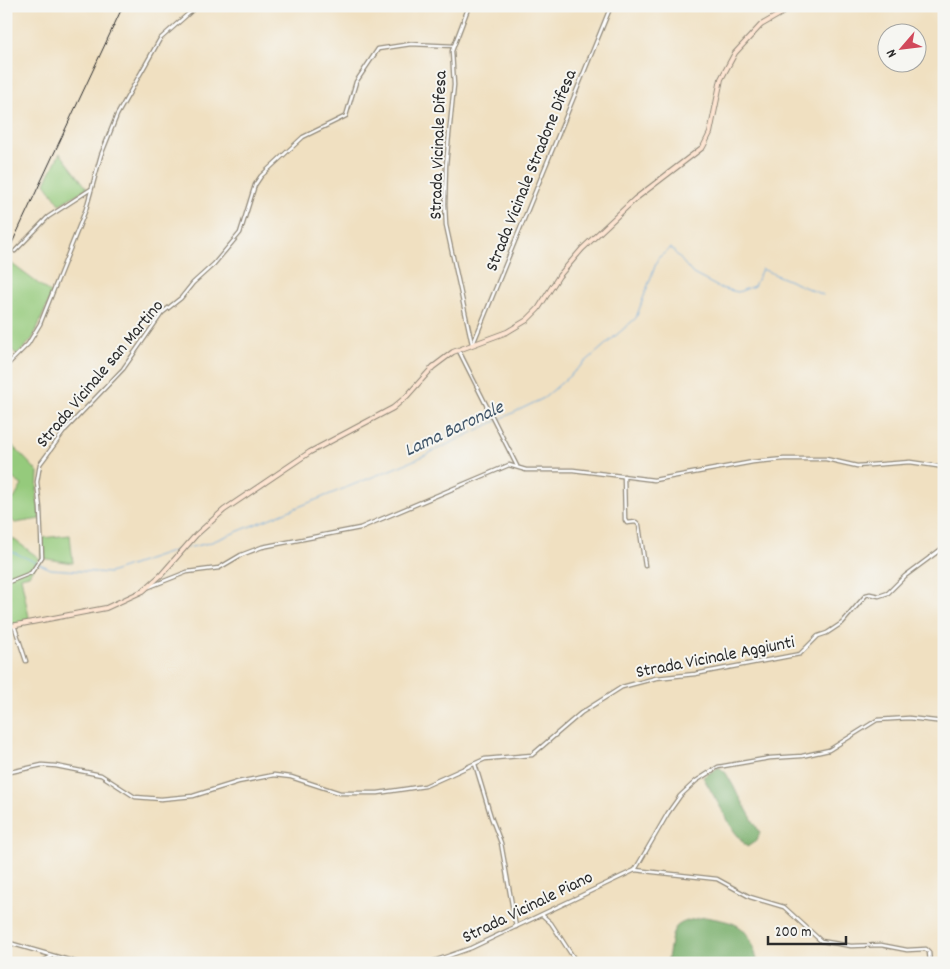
<svg xmlns="http://www.w3.org/2000/svg" width="950" height="969" font-family="Dekko,sans-serif">
	<style>
		.green { fill: #95ca7b; stroke: #607a53 }
		.forest { fill: #78ae6b; stroke: #526c4b }
		.lines { fill: none; stroke-linecap: round; stroke-linejoin: round }
		.stream { stroke: #6ba7dc; stroke-width: 1 }
		.street-casing { stroke: #8e8676; stroke-width: 5 }
		.secondary-casing { stroke: #8e8676; stroke-width: 6 }
		.street { stroke: #fff; stroke-width: 2.5 }
		.secondary { stroke: #fde4d1; stroke-width: 4 }
		.rail { stroke: #2b2b2b; stroke-width: 1 }
		.labels { text-anchor: middle; stroke-width: 4; stroke-linejoin: round; paint-order: stroke }
		.street-label { font-size: 18px; fill: #2b2b2b; stroke: #f6f6f2 }
		.water-label { font-size: 19px; font-style: italic; fill: #415669; stroke: #f6f6f2 }
	</style>
	<rect width="100%" height="100%" fill="#f6f6f2"/>
	<filter id="ink" filterUnits="userSpaceOnUse"><feTurbulence type="fractalNoise" baseFrequency=".02" numOctaves="2"/><feDisplacementMap in="SourceGraphic" scale="10" xChannelSelector="R" yChannelSelector="G"/><feConvolveMatrix kernelMatrix="1 2 1 2 8 2 1 2 1" color-interpolation-filters="sRGB"/></filter>
	<filter id="wash" filterUnits="userSpaceOnUse"><feTurbulence type="fractalNoise" baseFrequency=".0096" numOctaves="4" result="noise"/><feDisplacementMap in="SourceGraphic" scale="20" xChannelSelector="R" yChannelSelector="G"/><feGaussianBlur stdDeviation="1.12" result="paint"/><feColorMatrix in="noise" values="0 0 0 0 0 0 0 0 0 0 0 0 0 0 0 0 0 1.4 0 .05"/><feComposite in="paint" operator="in"/></filter>
	<g filter="url(#wash)">
		<rect width="100%" height="100%" fill="#f0e0c1"/>
		<g class="green">
			<polygon points="60,153 87,188 60,204 45,183"/>
			<polygon points="8,261 52,294 33,338 18,355 6,346 6,266"/>
			<polygon points="12,445 38,472 37,495 40,519 15,523 6,515 6,493 14,499 22,485 6,474 6,453"/>
			<polygon points="8,535 39,558 29,575 21,577 30,622 6,627"/>
			<polygon points="70,535 73,563 41,558 42,538"/>
		</g>
		<g class="forest">
			<polygon points="719,767 726,773 760,833 756,841 747,847 734,831 703,777"/>
			<path d="M705 917C741 923 748 925 758 963H667C675 928 666 924 705 917Z"/>
		</g>
		<g class="lines">
			<g class="stream">
				<polyline points="187,548 209,543 417,459 544,398 636,318 658,258 671,248 693,274 720,288 738,292 754,286 762,269 823,295"/>
				<polyline points="6,549 51,569 109,573 183,548"/>
			</g>
		</g>
	</g>
	<g filter="url(#ink)">
		<g class="lines">
			<defs>
				<g id="street">
					<polyline points="469,6 452,51 454,85 446,165 445,204 446,225 472,344"/>
					<polyline points="15,251 48,217 91,189"/>
					<polyline points="473,344 611,6"/>
					<polyline points="459,351 517,466"/>
					<polyline points="6,366 28,344 40,324 86,209 101,155 117,115 160,39 197,6"/>
					<polyline points="624,476 625,520 627,523 636,522 639,525 645,566"/>
					<polyline points="6,583 31,573 42,557 40,508 37,482 40,464 46,456 65,430 123,369 162,313 181,298 193,283 214,264 240,233 255,185 261,176 303,137 346,116 356,82 378,49 411,44 454,46"/>
					<polyline points="149,587 187,572 219,568 241,555 262,547 360,528 509,465 526,470 573,470 654,480 753,462 784,459 826,459 857,466 910,462 944,467"/>
					<polyline points="14,625 26,661"/>
					<polyline points="475,764 491,817 501,843 516,927"/>
					<polyline points="6,773 42,765 56,766 101,775 135,797 161,799 193,796 238,782 274,775 291,777 340,793 378,793 425,786 485,759 532,755 581,713 622,687 656,678 695,674 800,654 818,636 827,633 842,623 866,595 870,594 879,596 888,593 905,576 944,547"/>
					<polyline points="635,870 668,813 680,796 696,781 718,767 770,758 802,756 829,750 877,720 909,718 944,722"/>
					<polyline points="542,915 551,923 577,963"/>
					<polyline points="6,942 79,963"/>
					<polyline points="40,963 52,956"/>
					<polyline points="428,963 471,948 635,870 717,879 750,897 784,907 821,941 851,946 881,945 907,950 926,949 929,952 930,963"/>
				</g>
				<polyline id="secondary" points="6,627 106,608 143,591 161,575 196,535 224,510 310,452 393,408 407,396 433,367 453,352 507,332 527,320 538,309 559,276 582,249 635,199 703,147 710,133 721,79 735,53 761,25 794,6"/>
			</defs>
			<use href="#street" class="street-casing"/>
			<use href="#secondary" class="secondary-casing"/>
			<use href="#street" class="street"/>
			<use href="#secondary" class="secondary"/>
			<polyline class="rail" points="6,256 123,6"/>
		</g>
	</g>
	<g class="labels">
		<g class="street-label">
			<text transform="translate(437 145) rotate(-88)" y="6">Strada Vicinale Difesa</text>
			<text transform="translate(530 170) rotate(-68)" y="6">Strada Vicinale Stradone Difesa</text>
			<text transform="translate(99 373) rotate(-50)" y="6">Strada Vicinale san Martino</text>
			<text transform="translate(715 656) rotate(-11)" y="6">Strada Vicinale Aggiunti</text>
			<text transform="translate(527 906) rotate(-26)" y="6">Strada Vicinale Piano</text>
		</g>
		<g class="water-label">
			<text transform="translate(453 427) rotate(-25)" y="7">Lama Baronale</text>
		</g>
	</g>
	<rect width="950" height="969" fill="none" stroke="#f6f6f2" stroke-width="25"/>
	<g transform="translate(902 48) rotate(242)"><circle r="24" fill="#f6f6f2" stroke="#a5a5a2"/>
	<path d="M0-4L9 19L0 12L-9 19Z" fill="#d1495b"/>
	<text y="-8" font-size="14" font-weight="bold" text-anchor="middle" fill="#2b2b2b">N</text>
	</g>
	<path d="M768 936v8h78v-8" fill="none" stroke="#2b2b2b" stroke-width="2.5"/>
	<text x="775" y="936" font-size="15" fill="#2b2b2b" stroke="#f6f6f2" stroke-width="4" paint-order="stroke">200 m</text>
</svg>
